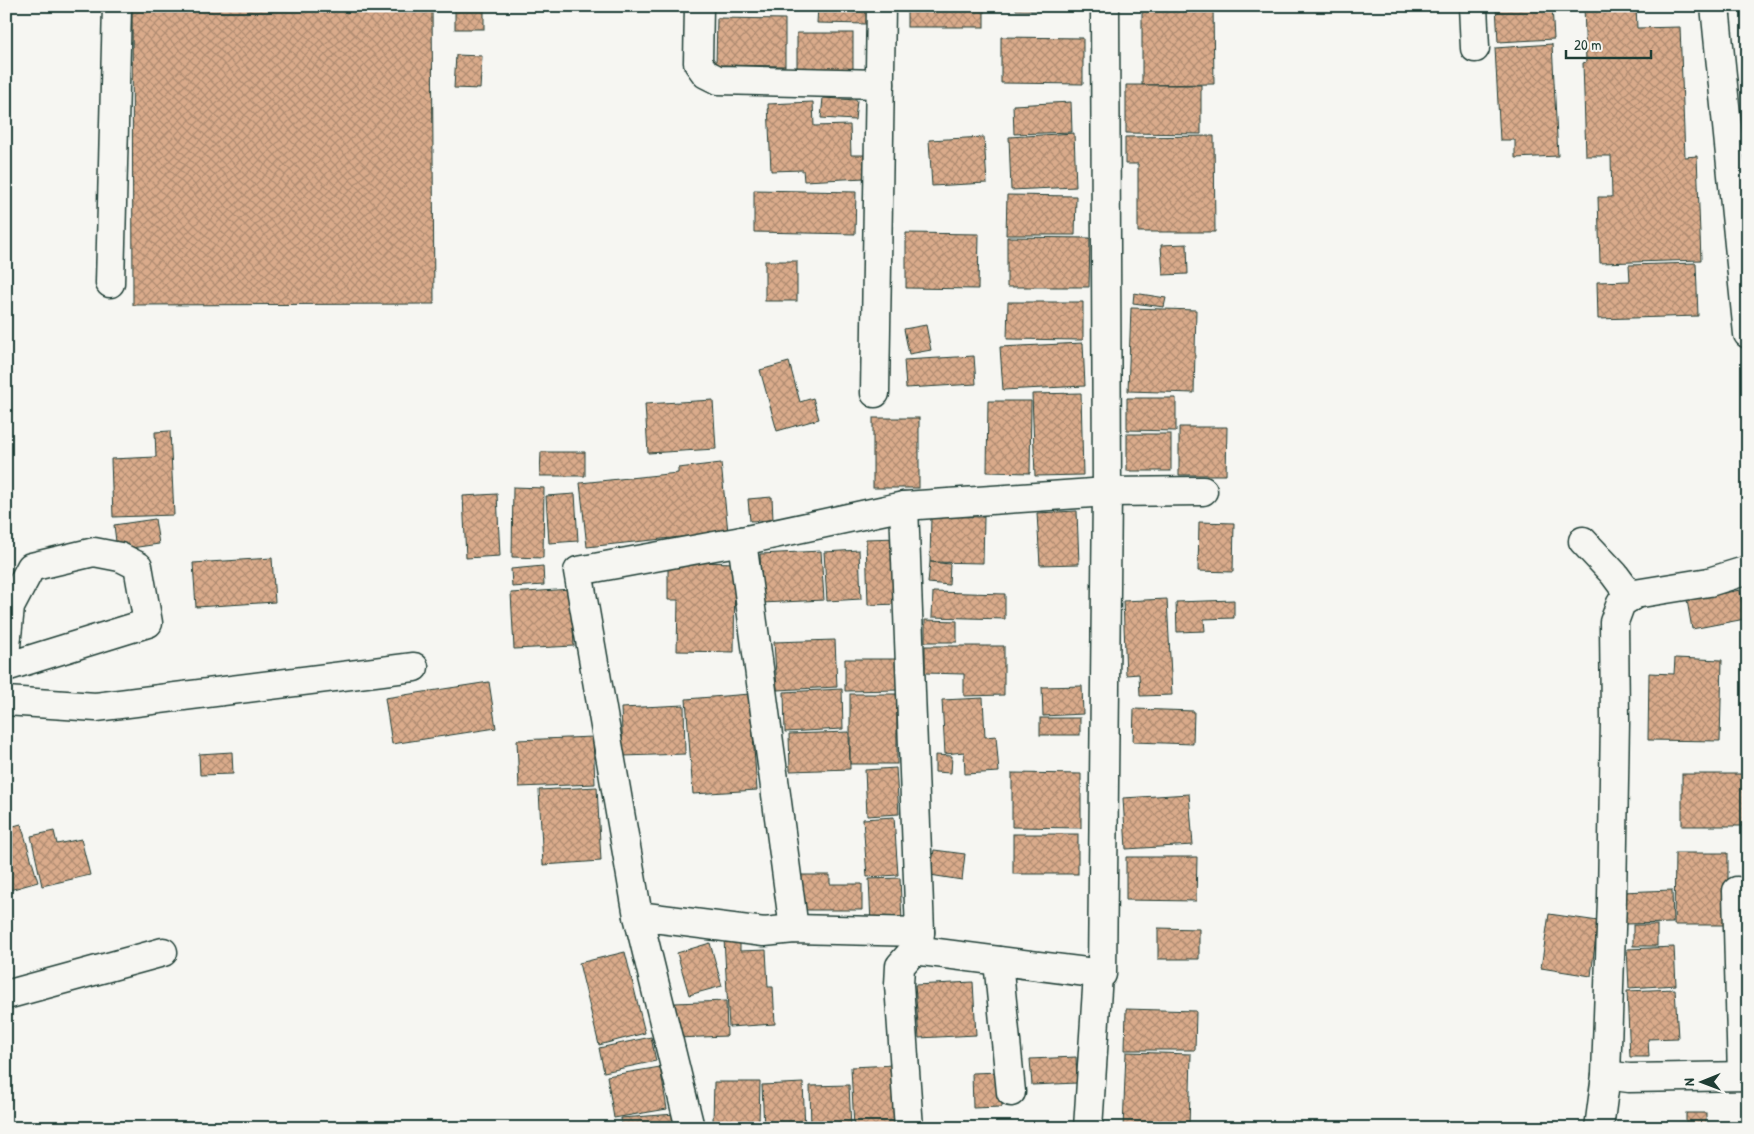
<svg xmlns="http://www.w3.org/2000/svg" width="1754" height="1134" font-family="'Patrick Hand',sans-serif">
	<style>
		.building { fill: url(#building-cross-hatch); stroke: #1f3d34 }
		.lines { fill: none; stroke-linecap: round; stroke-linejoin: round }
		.minor-casing { stroke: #1f3d34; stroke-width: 31 }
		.minor { stroke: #f6f6f2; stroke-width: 28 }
	</style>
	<defs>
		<pattern id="building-cross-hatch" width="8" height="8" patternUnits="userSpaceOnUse" patternTransform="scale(1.25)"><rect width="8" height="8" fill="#daab8b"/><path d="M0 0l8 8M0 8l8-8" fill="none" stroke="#b08c72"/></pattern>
	</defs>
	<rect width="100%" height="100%" fill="#f6f6f2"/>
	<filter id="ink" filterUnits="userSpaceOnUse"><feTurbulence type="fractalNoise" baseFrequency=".02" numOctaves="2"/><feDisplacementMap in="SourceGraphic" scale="10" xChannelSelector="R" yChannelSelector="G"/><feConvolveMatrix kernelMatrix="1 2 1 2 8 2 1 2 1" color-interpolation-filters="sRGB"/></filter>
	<g filter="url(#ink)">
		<g class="building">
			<polygon points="132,6 432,6 434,304 133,305"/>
			<rect x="455" y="6" width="29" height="23"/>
			<polygon points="720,6 785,6 785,12 720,10"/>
			<polygon points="818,6 868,6 867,24 817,23"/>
			<rect x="907" y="6" width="77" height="21"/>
			<polygon points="1016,6 1074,6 1074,11 1016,10"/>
			<polygon points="1142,6 1213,6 1214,84 1142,85"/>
			<polygon points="1496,6 1552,6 1554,39 1498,42"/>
			<polygon points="1584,6 1636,6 1637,28 1680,27 1685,157 1697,156 1701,260 1600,263 1598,197 1612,197 1611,156 1586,156 1583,63 1586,62"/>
			<rect x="1677" y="6" width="15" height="4"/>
			<polygon points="717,18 785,19 785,66 716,65"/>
			<rect x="797" y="33" width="56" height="42"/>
			<polygon points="1001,37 1083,38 1083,84 1001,83"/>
			<polygon points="1552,44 1558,156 1515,158 1515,140 1500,140 1495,48"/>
			<polygon points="456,55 482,56 480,89 454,88"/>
			<polygon points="1126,85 1201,85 1201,134 1126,133"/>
			<polygon points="823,98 857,100 855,120 821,118"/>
			<polygon points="813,102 814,126 850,125 851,155 864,155 865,178 804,181 803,170 771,171 768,104"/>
			<polygon points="1071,102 1072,132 1014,134 1013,105"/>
			<polygon points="1074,133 1076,187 1011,190 1009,137"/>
			<polygon points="1214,136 1215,232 1138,232 1138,164 1125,164 1125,137"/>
			<polygon points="984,137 987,183 932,186 929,140"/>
			<polygon points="754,190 856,192 855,234 754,232"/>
			<polygon points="1007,195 1076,196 1075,235 1006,235"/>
			<polygon points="906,233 979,234 978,289 906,288"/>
			<polygon points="1007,237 1090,238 1089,287 1007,287"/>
			<polygon points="1187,244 1188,274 1163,275 1161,245"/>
			<rect x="765" y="261" width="32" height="40"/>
			<polygon points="1696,263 1698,316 1598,319 1597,282 1630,281 1629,265"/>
			<polygon points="1134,293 1166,298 1164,307 1133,303"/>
			<polygon points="1008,302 1083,302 1083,340 1007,339"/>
			<polygon points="1131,308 1196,310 1194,393 1128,391"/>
			<polygon points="926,325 931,350 909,354 904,329"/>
			<polygon points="1083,343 1085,386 1003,390 1000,347"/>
			<polygon points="974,356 976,384 906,388 904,360"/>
			<polygon points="789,362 800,402 813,398 819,419 777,431 760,370"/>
			<polygon points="1081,393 1083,475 1035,476 1032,394"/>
			<polygon points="1127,398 1176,398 1176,431 1127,430"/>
			<polygon points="713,400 716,449 648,453 645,404"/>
			<polygon points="988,401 1031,401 1030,473 987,472"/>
			<rect x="873" y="418" width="46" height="70"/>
			<polygon points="1179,427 1227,427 1226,475 1179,475"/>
			<polygon points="170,431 174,515 113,517 111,459 156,457 155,432"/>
			<rect x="1127" y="434" width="44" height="37"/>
			<polygon points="541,452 585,452 585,476 540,476"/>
			<polygon points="721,463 728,532 587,547 580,483 678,473 678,468"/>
			<polygon points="513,487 544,488 543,558 512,557"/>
			<polygon points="497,494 500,556 466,558 463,496"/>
			<polygon points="575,494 578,541 549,543 546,496"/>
			<polygon points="772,497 773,520 750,521 748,499"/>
			<polygon points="1077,511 1079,564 1040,565 1037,513"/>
			<polygon points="931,516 984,517 983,563 930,562"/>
			<polygon points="155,519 159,544 117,550 114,525"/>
			<polygon points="1199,522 1234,523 1233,572 1198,571"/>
			<polygon points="899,538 901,604 868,605 866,539"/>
			<polygon points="859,550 861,599 827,601 824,552"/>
			<polygon points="821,551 824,600 762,603 760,554"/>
			<polygon points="272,558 275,602 196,607 193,563"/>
			<polygon points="668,561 735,563 734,652 677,651 678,600 668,600"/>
			<polygon points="930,562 950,564 949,585 928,583"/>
			<polygon points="543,566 544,585 512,587 511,569"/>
			<polygon points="571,589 574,646 514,649 511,593"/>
			<polygon points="1740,590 1745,619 1692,629 1687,600"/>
			<polygon points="933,592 1005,594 1005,619 932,617"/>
			<polygon points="1167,599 1172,695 1140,696 1139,674 1126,675 1123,601"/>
			<polygon points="1234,600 1234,618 1204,619 1205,631 1177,632 1176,602"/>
			<polygon points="925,620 957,621 957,642 925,642"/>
			<polygon points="835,640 837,687 777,690 774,642"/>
			<polygon points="925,646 1004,646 1004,695 964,696 964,674 925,673"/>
			<polygon points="1675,658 1722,660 1720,741 1648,740 1649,673 1674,674"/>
			<polygon points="845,659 898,659 898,690 845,691"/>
			<polygon points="489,682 496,728 392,744 385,698"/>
			<polygon points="1082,686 1083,714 1043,716 1042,687"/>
			<polygon points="842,689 843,729 785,732 784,692"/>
			<polygon points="750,694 757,790 693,794 686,699"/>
			<rect x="850" y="694" width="47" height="70"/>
			<polygon points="983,698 985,737 996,736 999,772 965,774 964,752 945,754 942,700"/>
			<polygon points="684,705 685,754 623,756 621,708"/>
			<polygon points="1134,709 1194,711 1193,744 1133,742"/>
			<rect x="1040" y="718" width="40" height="17"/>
			<polygon points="849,732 850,769 790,771 789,734"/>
			<polygon points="593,737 595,784 519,787 517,740"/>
			<polygon points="232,752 233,774 200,775 199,754"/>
			<polygon points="935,755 952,756 951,773 935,772"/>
			<polygon points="896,768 899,814 867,816 865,770"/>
			<polygon points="1012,773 1081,774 1081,828 1012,827"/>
			<rect x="1682" y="774" width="66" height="52"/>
			<polygon points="597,787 601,861 543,865 539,790"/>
			<polygon points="1189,794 1193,845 1126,849 1123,798"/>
			<polygon points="894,817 898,875 867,877 863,819"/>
			<polygon points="21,824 38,882 6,891 6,828"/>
			<polygon points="54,831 57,844 81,839 90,875 42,886 31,836"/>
			<rect x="1013" y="834" width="65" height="40"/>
			<polygon points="934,850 965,854 962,880 930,875"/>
			<polygon points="1675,853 1728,853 1728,925 1674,925"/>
			<polygon points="1126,857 1197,857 1196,901 1126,900"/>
			<polygon points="800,875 830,875 830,884 862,884 862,910 799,910"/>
			<polygon points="900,878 902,922 871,924 869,879"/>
			<polygon points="1672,890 1673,923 1623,924 1622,892"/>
			<polygon points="1549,914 1598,921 1591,976 1541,968"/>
			<rect x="1633" y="925" width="24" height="21"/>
			<polygon points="1158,928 1199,929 1199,959 1158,959"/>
			<polygon points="740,938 740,951 766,950 768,987 773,987 775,1024 729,1027 724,939"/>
			<polygon points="710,943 722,986 689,995 677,953"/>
			<polygon points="1674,947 1676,985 1629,988 1627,949"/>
			<polygon points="625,952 645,1033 599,1045 579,963"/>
			<polygon points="973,982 976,1035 919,1038 915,985"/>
			<polygon points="1675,989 1678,1038 1648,1039 1649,1057 1630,1057 1627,991"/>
			<polygon points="726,1001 727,1036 676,1038 675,1003"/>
			<polygon points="1126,1009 1196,1011 1195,1050 1125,1050"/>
			<polygon points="651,1037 656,1061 604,1072 599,1048"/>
			<polygon points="1126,1052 1191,1054 1189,1128 1123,1128"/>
			<polygon points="1076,1057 1077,1083 1032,1085 1030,1059"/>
			<polygon points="893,1065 896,1128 854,1128 851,1067"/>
			<polygon points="660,1067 667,1109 614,1118 607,1076"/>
			<polygon points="1001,1072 1002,1107 973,1108 972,1073"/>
			<polygon points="714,1082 760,1082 759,1122 713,1121"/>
			<polygon points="803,1083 805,1128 764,1128 762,1085"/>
			<polygon points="849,1085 851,1128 811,1128 810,1086"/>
			<rect x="1743" y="1103" width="5" height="25"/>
			<rect x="1686" y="1113" width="20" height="15"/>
			<polygon points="675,1114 676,1128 622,1128 621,1118"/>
			<polygon points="761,1123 761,1128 719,1128 719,1126"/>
		</g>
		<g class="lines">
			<defs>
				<g id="minor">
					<polyline points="699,6 698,63 706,74 718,80 880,84"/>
					<polyline points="1473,6 1475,48"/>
					<polyline points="1715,6 1748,334"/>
					<polyline points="110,283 117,6"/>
					<polyline points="875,393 881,6"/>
					<polyline points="904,506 920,932 919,942 914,950"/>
					<polyline points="742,541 794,929"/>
					<polyline points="1583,541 1614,574 1631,597"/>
					<polyline points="6,646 10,607 31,567 94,552 120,557 138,566 148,623 6,667"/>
					<polyline points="6,701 96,707 414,667"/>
					<polyline points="1737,891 1742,1076"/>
					<polyline points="638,916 764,932 794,929 920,932"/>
					<polyline points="998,961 1011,1092"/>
					<polyline points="6,995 163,952"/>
					<polyline points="1606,1075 1629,1078 1748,1076"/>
					<polyline points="690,1128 638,916 578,571 742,541 904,506 1107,492 1203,491"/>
					<polyline points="909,1128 899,985 900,966 914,950 1102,974 1107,492 1105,6"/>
					<polyline points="1088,1128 1098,974"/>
					<polyline points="1599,1128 1606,1075 1612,899 1615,720 1614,622 1621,603 1635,594 1709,582 1748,570"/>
				</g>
			</defs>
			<use href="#minor" class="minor-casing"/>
			<use href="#minor" class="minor"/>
		</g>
	</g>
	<rect width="1754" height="1134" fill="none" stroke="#f6f6f2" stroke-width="25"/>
	<rect x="12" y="12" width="1729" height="1109" fill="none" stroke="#1f3d34" stroke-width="2" filter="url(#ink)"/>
	<g transform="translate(1702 1082) rotate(269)" stroke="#f6f6f2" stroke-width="4" paint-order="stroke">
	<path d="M0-4L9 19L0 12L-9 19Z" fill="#1f3d34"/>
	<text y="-8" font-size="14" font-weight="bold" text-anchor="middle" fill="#1f3d34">N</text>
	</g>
	<path d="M1566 50v8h85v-8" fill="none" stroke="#1f3d34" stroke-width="2.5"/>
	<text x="1574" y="50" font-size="15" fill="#1f3d34" stroke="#f6f6f2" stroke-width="4" paint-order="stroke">20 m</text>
</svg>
